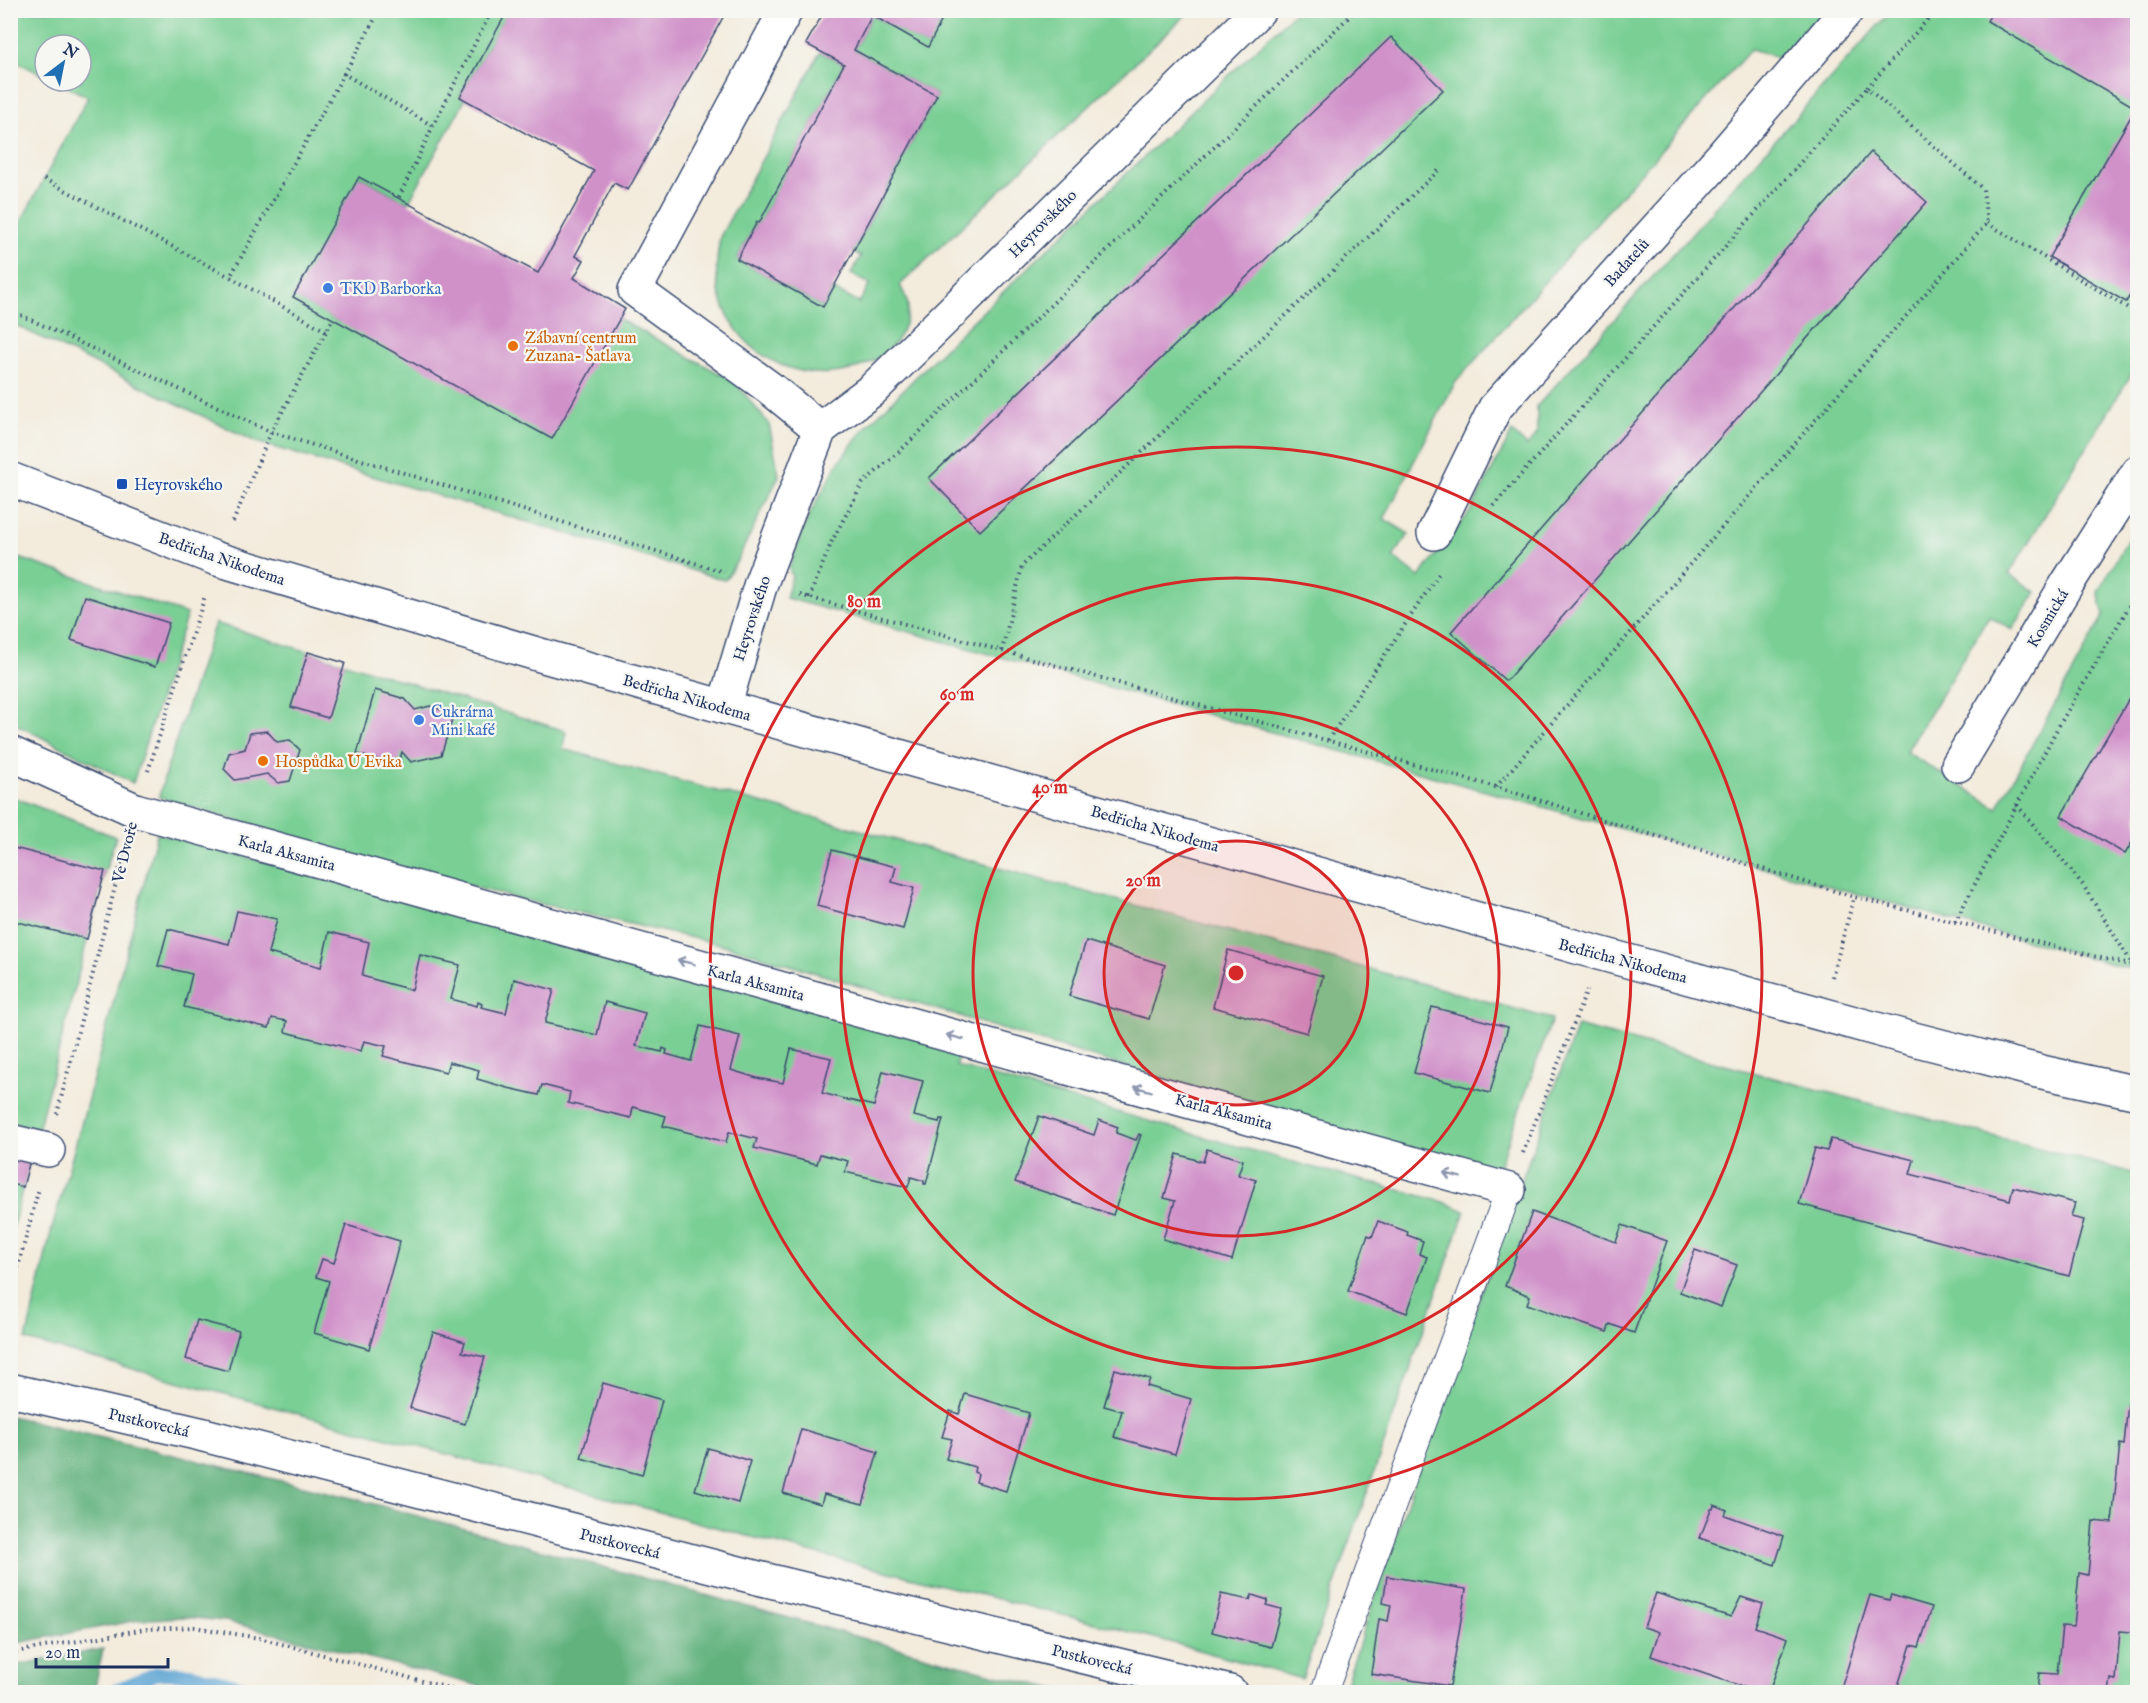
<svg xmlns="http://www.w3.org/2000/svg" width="2148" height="1703" font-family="'IM FELL English',serif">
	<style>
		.built { fill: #f2cfe1 }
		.green { fill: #79cf94; stroke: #4a7f79; stroke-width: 1.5 }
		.forest { fill: #62b27e; stroke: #3e706e; stroke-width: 1.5 }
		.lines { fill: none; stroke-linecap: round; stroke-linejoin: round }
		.stream { stroke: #5da4d3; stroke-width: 14 }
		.building { fill: #d091c9 }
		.lane-casing { stroke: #3b4b71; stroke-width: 28 }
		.street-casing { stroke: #3b4b71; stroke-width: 36 }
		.path { stroke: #3b4b71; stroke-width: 4; stroke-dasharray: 1.5 4.5; stroke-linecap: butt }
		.lane { stroke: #fff; stroke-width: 26 }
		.street { stroke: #fff; stroke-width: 33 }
		.oneway { stroke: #8d97ae }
		.ring { fill: none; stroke: #d62828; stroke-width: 3 }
		.shop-dot { fill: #3f7fe0; stroke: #f6f6f2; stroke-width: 2 }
		.food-dot { fill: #e8710a; stroke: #f6f6f2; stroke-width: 2 }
		.transit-dot { fill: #1a4fb4; stroke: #f6f6f2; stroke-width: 2 }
		.labels { text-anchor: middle; stroke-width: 4.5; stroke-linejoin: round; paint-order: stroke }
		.street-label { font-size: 16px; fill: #1b2f5e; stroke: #f6f6f2 }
		.shop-label { font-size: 16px; fill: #366cbe; stroke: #f6f6f2; text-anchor: start }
		.food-label { font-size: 16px; fill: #c56008; stroke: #f6f6f2; text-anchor: start }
		.transit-label { font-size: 16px; fill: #164399; stroke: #f6f6f2; text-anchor: start }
		.centre { fill: #d62828; stroke: #f6f6f2; stroke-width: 3 }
		.ring-label { font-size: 18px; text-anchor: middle; font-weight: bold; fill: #d62828; stroke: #f6f6f2; stroke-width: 4.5; stroke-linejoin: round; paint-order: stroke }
	</style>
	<rect width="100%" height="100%" fill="#f6f6f2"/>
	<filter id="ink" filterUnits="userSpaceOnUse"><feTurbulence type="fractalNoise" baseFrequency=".0167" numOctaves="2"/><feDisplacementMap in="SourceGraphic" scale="12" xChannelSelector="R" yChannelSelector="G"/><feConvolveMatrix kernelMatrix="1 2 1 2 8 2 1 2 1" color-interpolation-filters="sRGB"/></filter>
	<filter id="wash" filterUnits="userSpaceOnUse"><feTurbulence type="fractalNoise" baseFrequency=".008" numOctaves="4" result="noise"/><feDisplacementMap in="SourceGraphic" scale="24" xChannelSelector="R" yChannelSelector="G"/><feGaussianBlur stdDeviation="1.35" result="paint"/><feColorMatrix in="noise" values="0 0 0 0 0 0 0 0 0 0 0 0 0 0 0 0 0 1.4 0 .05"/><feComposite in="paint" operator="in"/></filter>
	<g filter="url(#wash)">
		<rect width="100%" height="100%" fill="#f3ebdb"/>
		<polygon class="built" points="168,1685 217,1692 221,1692 145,1692"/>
		<g class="green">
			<polygon points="11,11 508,11 460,96 465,100 408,203 360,176 294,297 339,322 619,319 734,381 769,424 779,476 737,561 725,580 256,442 11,323 10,242 88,97 56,81 81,81 81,45 45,45 45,76 11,59"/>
			<path d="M947 11H1190L900 285C903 292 908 300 908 307 907 331 893 350 873 361 813 393 738 361 720 295 714 276 717 257 720 237L820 52 844 64 759 223 757 222 737 259 823 307 833 289 859 303 870 284 851 274 861 256 853 252 937 95 854 50 872 15 927 46Z"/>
			<polygon points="1296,11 1832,11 1796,50 1777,57 1751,49 1455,383 1384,519 1409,534 1393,557 1419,577 1470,512 1512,432 1527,446 1537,434 1537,406 1891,11 2137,11 2137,368 2135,368 2009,574 2036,592 2012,630 1989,616 1906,752 1997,808 2104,615 2098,592 2137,523 2137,971 786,598 792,576 789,569 808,517 837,465 862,431 951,342"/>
			<polygon points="10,555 187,614 133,783 11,722"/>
			<polygon points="215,623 566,731 563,749 1552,1019 1499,1167 1413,1154 1338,1130 1308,1117 1256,1106 724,945 519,899 315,845 159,797 166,771"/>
			<polygon points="10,796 116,837 105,871 38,1130 11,1123"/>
			<polygon points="157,833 960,1048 956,1066 1296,1163 1441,1201 1465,1211 1302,1679 1159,1639 781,1545 26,1340 50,1236 87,1103"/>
			<polygon points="1577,1026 2137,1174 2137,1692 1343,1692 1425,1450"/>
			<polygon points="11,1154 30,1159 11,1234"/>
		</g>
		<g class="forest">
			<polygon points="11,1416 349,1497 1000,1676 1070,1692 503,1692 225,1621 182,1617 139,1620 11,1644"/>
			<polygon points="103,1649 94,1692 11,1692 11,1666"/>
		</g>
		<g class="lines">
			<polyline class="stream" points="112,1692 158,1673 190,1674 264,1692"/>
		</g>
		<g id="blocks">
			<g class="building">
				<polygon points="508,10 727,10 628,190 614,183 575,256 584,260 574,278 625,309 552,439 293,297 359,177 538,273 594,171 460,97"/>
				<polygon points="825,10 947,10 928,47 872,15 854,50 937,95 823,307 737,259 757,222 759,223 844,64 806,44"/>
				<polygon points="1993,10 2138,10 2138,282 2126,302 2049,257 2136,108 1987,21"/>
				<polygon points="1391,37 1443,90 980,531 929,478"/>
				<polygon points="1871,152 1927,202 1506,681 1451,632"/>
				<polygon points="85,596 169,623 155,667 71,640"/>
				<polygon points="308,652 345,663 328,718 291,707"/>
				<polygon points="2138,683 2138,833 2125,854 2061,816"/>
				<polygon points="375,690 405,699 415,710 430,706 454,714 441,755 411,762 402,752 398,765 357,754"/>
				<polygon points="267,731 277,742 290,740 300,750 290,781 278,783 267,774 235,780 224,769 229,753 245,749 250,733"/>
				<polygon points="10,847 105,871 87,939 10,920"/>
				<polygon points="832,850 896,867 892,882 914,888 903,929 817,906"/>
				<polygon points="237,911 277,919 268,953 321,967 329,932 369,942 362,976 386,983 412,990 420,955 460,965 451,999 477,1006 478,1002 482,1004 481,1007 506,1013 514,979 554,990 545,1023 597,1035 605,1002 645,1013 636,1046 662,1052 663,1048 667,1050 666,1054 691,1061 700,1026 740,1036 731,1070 757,1078 783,1083 791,1049 831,1058 822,1093 848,1100 874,1106 883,1071 923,1081 914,1116 939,1122 940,1119 943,1119 926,1184 924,1184 924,1181 911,1177 908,1187 845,1172 848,1161 820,1154 817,1164 754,1148 757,1139 729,1132 726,1142 663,1126 666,1116 633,1107 631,1118 568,1103 570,1092 542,1085 539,1095 508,1088 477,1079 479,1070 449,1062 446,1072 414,1064 383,1056 386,1046 364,1041 361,1051 285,1032 287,1021 272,1018 269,1028 184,1007 192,974 158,966 168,929 229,944"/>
				<polygon points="1086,941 1165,965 1149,1019 1069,996"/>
				<polygon points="1228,950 1323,976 1307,1033 1213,1007"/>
				<polygon points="1432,1007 1508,1027 1490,1093 1414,1073"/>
				<polygon points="1039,1116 1094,1135 1099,1120 1118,1127 1116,1133 1136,1140 1139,1134 1141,1135 1113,1215 1015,1182"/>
				<polygon points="1831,1139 1914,1160 1910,1174 2010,1200 2013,1187 2075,1203 2071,1217 2084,1220 2069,1276 1799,1204 1815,1148 1827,1151"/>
				<polygon points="1207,1149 1243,1160 1238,1175 1256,1180 1232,1260 1163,1239 1175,1201 1164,1198 1177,1154 1203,1162"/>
				<polygon points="10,1156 30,1160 23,1187 10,1184"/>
				<polygon points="1532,1212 1616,1242 1622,1225 1667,1241 1634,1333 1610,1324 1607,1332 1568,1319 1527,1304 1530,1296 1505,1286"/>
				<polygon points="1378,1221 1408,1232 1407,1235 1423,1241 1419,1254 1427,1257 1407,1313 1348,1291 1368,1235 1372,1237"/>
				<polygon points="346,1225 400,1241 369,1349 314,1333 329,1281 316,1277 322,1259 334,1263"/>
				<polygon points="1695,1250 1737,1265 1721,1307 1680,1292"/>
				<polygon points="197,1320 239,1331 228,1371 186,1359"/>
				<polygon points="433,1332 465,1342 462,1352 485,1357 465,1424 410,1408"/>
				<polygon points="1115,1369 1150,1379 1147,1386 1191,1399 1175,1454 1114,1437 1122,1411 1104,1406"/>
				<polygon points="603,1383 662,1400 642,1475 581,1458"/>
				<polygon points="965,1394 1029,1413 1006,1491 976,1482 978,1474 974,1472 975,1467 946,1459 952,1439 942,1437 950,1411 959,1414"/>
				<polygon points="2128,1403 2138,1404 2138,1619 2133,1619 2132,1632 2120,1631 2116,1680 2111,1679 2109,1692 2037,1692 2039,1673 2057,1674 2062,1626 2074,1627 2079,1573 2088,1575 2093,1521 2112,1523 2120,1444 2124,1445"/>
				<polygon points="801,1429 878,1452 863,1504 824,1494 821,1504 783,1493"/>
				<polygon points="708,1448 750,1461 738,1503 695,1490"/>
				<polygon points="1714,1505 1727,1510 1725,1515 1784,1536 1775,1565 1700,1538 1711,1509 1713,1509"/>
				<polygon points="1387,1576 1466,1589 1450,1686 1371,1674 1379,1619 1388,1621 1391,1605 1383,1603"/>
				<polygon points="1656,1593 1731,1617 1741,1597 1763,1604 1755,1627 1788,1638 1769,1692 1759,1692 1651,1656 1659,1632 1644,1627"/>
				<polygon points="1221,1594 1250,1600 1252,1595 1268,1600 1266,1605 1281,1609 1271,1647 1212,1632"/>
				<polygon points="1870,1595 1889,1600 1891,1595 1932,1607 1919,1647 1911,1645 1896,1692 1840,1692"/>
			</g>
		</g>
	</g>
	<g filter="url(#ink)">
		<use href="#blocks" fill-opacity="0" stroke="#3b4b71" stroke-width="1.5"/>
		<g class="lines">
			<defs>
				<polyline id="lane" points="1324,1692 1509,1190"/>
				<g id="street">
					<polyline points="786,10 635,290 771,389 820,429"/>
					<polyline points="10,479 217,559 547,657 1584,949 1898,1035 2042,1072 2138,1093"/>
					<polyline points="1434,533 1495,408 1722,156 1847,10"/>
					<polyline points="724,707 761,583 820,429 872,390 1259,10"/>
					<polyline points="10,753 135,810 1509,1190"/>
					<polyline points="1958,765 2067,584 2138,472"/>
					<polyline points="10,1141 48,1150"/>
					<polyline points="10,1390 200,1434 758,1578 1230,1692"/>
				</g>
			</defs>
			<use href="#lane" class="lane-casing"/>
			<use href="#street" class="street-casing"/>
			<g class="path">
				<polyline points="380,10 344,74 433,126"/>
				<polyline points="44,179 230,277"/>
				<polyline points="399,197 433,126 492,10"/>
				<polyline points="1987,223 2138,314"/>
				<polyline points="10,310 271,432 724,572"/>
				<polyline points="326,331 230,277 344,74"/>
				<polyline points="1493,506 1867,88"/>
				<polyline points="233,522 271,432 333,319"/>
				<polyline points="800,595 1496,787 1854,897 2138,967"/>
				<polyline points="809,598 832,541 863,483 901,450 1356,10"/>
				<polyline points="1002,651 1022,566 1440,169"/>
				<polyline points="1328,740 1440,572"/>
				<polyline points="148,771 205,596"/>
				<polyline points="1496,787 1987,223 1983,189 1867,88 1936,10"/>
				<polyline points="2017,805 2083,885 2133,965"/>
				<polyline points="1955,922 2057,729 2138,591"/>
				<polyline points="1832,977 1854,897"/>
				<polyline points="57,1114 125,848"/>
				<polyline points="1523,1153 1587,990"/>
				<polyline points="10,1297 39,1188"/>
				<polyline points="10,1653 145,1629 194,1627 259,1638 464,1692"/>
			</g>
			<use href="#lane" class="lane"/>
			<use href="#street" class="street"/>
		</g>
		<defs><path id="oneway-shaft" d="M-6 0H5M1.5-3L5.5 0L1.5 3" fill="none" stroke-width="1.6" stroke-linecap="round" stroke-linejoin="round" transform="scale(1.5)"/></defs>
		<g class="oneway">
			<use href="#oneway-shaft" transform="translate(686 962) rotate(-165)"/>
			<use href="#oneway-shaft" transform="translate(955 1037) rotate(-165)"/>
			<use href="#oneway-shaft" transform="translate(1143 1089) rotate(-165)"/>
			<use href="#oneway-shaft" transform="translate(1452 1175) rotate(-165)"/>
		</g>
	</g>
	<circle cx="1236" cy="973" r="132" fill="#d62828" fill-opacity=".12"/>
	<g class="ring">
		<circle cx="1236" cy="973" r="132"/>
		<circle cx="1236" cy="973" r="263"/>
		<circle cx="1236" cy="973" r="395"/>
		<circle cx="1236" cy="973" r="526"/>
	</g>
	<g class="shop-dot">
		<circle cx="328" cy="288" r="6"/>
		<circle cx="419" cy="720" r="6"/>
	</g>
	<g class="food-dot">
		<circle cx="513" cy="346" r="6"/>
		<circle cx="263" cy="761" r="6"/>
	</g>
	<rect class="transit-dot" x="116" y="478" width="12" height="12" rx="3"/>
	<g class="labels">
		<g class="street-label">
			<text transform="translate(1042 223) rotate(-45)" y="6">Heyrovského</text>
			<text transform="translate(1626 262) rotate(-48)" y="6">Badatelů</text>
			<text transform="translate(222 558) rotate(19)" y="6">Bedřicha Nikodema</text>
			<text transform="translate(751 618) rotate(-72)" y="6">Heyrovského</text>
			<text transform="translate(2047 618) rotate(-59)" y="6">Kosmická</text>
			<text transform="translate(687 697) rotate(16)" y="6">Bedřicha Nikodema</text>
			<text transform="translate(1155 828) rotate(16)" y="6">Bedřicha Nikodema</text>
			<text transform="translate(124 852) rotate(-76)" y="6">Ve Dvoře</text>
			<text transform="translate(287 852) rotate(15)" y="6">Karla Aksamita</text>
			<text transform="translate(1623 960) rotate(15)" y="6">Bedřicha Nikodema</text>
			<text transform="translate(756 982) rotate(15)" y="6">Karla Aksamita</text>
			<text transform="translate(1224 1111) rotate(15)" y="6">Karla Aksamita</text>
			<text transform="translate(149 1422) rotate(13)" y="6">Pustkovecká</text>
			<text transform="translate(620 1543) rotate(14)" y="6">Pustkovecká</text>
			<text transform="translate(1092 1659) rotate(14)" y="6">Pustkovecká</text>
		</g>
		<g class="shop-label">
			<text x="340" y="294">TKD Barborka</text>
			<text x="431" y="717">Cukrárna<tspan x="431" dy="18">Mini kafé</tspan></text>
		</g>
		<g class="food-label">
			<text x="525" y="343">Zábavní centrum<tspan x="525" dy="18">Zuzana- Šatlava</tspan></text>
			<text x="275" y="767">Hospůdka U Evika</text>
		</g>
		<g class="transit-label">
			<text x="134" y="490">Heyrovského</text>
		</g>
	</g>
	<circle cx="1236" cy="973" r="9" class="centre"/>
	<g class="ring-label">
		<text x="864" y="607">80 m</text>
		<text x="957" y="700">60 m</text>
		<text x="1050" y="793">40 m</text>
		<text x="1143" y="886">20 m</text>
	</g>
	<rect width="2148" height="1703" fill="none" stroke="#f6f6f2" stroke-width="36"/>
	<g transform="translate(63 63) rotate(32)"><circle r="28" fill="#f6f6f2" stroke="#9ea6b7" stroke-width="1.5"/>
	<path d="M0-4.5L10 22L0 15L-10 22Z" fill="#1f6fb2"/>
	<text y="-9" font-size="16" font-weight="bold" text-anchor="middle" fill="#1b2f5e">N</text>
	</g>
	<path d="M36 1658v9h132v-9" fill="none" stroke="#1b2f5e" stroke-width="3"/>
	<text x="45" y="1658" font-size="18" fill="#1b2f5e" stroke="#f6f6f2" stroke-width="4.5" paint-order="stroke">20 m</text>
</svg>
